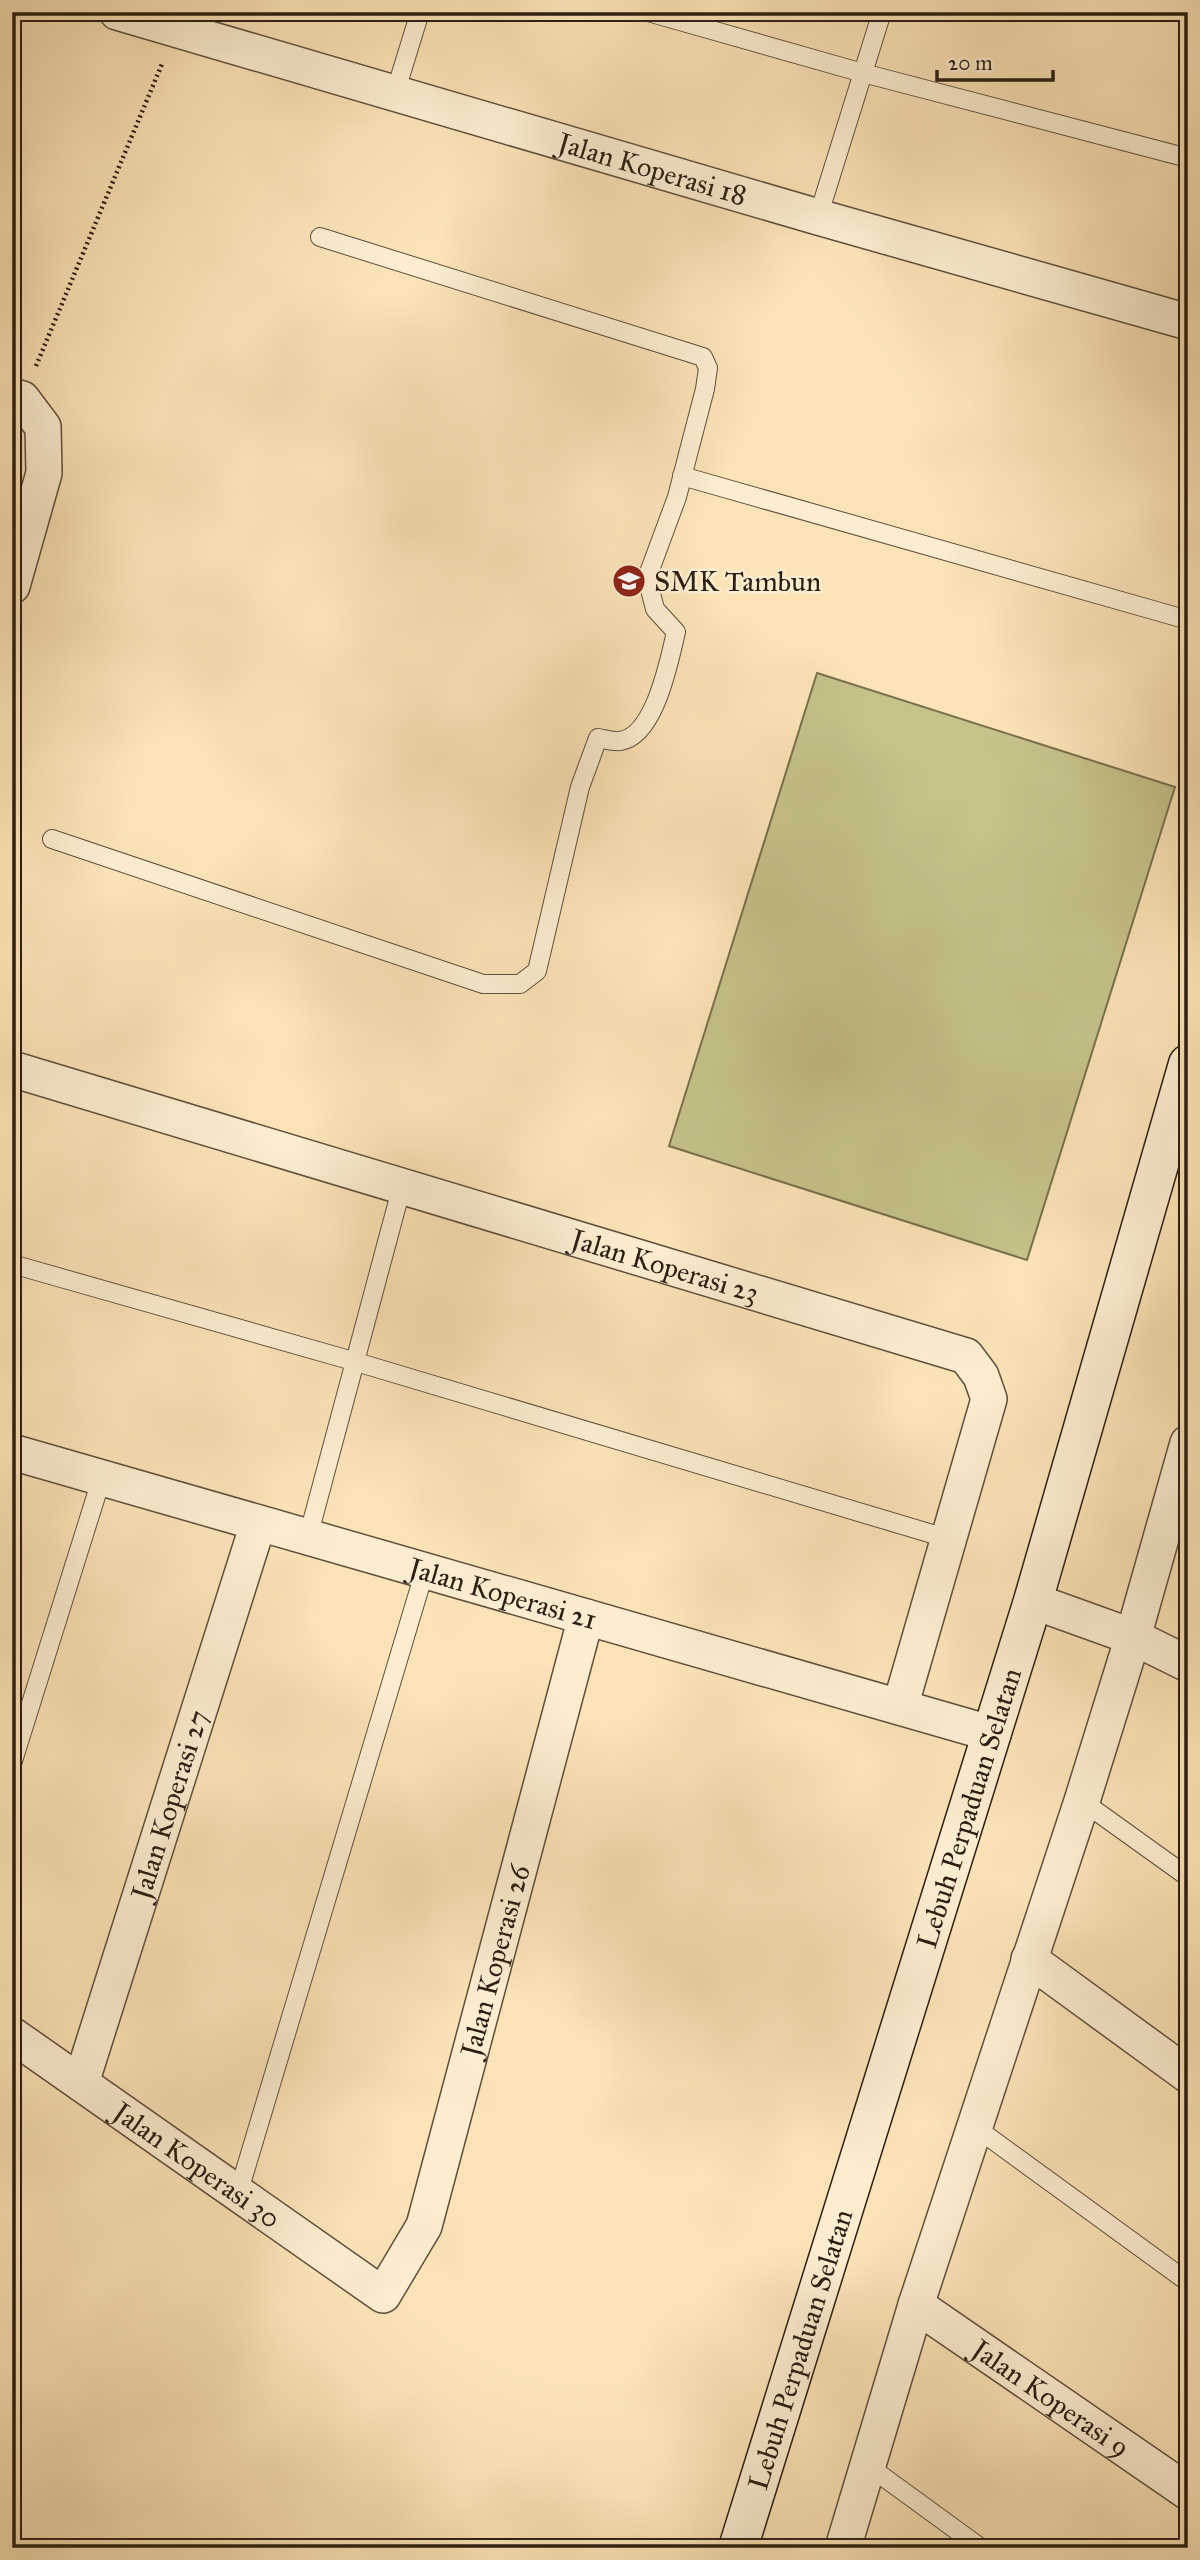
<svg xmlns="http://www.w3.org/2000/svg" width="1200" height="2560" font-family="'IM FELL Great Primer',serif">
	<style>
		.green { fill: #c5c28a; stroke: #78704e; stroke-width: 2 }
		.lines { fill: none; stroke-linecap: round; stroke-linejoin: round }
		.lane-casing { stroke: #5f4f3b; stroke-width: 20 }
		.street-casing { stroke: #5f4f3b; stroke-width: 38 }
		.secondary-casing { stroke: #2b1e12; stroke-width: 41 }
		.path { stroke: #2b1e12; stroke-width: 4.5; stroke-dasharray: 2 3.5; stroke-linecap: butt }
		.lane { stroke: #fcedd0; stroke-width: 18 }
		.street { stroke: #fcedd0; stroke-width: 35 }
		.secondary { stroke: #fcedd0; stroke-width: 38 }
		.labels { text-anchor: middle; stroke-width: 5; stroke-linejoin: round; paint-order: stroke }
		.street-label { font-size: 28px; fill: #2b1e12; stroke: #fcedd0 }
		.poi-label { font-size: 28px; fill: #2b1e12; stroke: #fcedd0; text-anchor: start }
	</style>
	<rect width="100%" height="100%" fill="#fbe3b7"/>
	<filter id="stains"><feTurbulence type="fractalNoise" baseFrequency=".00286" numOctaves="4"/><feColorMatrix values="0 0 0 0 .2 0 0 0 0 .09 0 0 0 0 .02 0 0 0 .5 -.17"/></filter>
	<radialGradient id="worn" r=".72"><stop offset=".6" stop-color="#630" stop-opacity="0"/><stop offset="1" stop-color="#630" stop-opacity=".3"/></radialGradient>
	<polygon class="green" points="817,673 1175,787 1027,1260 669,1146"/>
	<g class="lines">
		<defs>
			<g id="lane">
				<polyline points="648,12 863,73 1188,158"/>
				<polyline points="395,93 420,12"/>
				<polyline points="818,217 882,12"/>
				<polyline points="682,476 1188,620"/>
				<path d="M52 839 483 984H520L537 971 580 787 598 738C604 739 614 742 620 741 655 736 669 661 676 632L655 609 647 578 677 497 687 458 705 389 708 368 703 357 320 237"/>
				<polyline points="12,1264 353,1361 949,1539"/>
				<polyline points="308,1537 402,1186"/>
				<polyline points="12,1764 102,1477"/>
				<polyline points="1082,1801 1188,1877"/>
				<polyline points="975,2127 1188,2282"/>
				<polyline points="238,2194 425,1570"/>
				<polyline points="867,2465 981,2548"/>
			</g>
			<g id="street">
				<path id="s1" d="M117 12 818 217 1188 322"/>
				<polyline points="12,396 22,399 43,427 44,473 12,586"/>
				<path id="s2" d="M12 1069 966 1356 981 1376 989 1399 900 1707"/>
				<path id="s3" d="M12 1452 993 1734"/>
				<polyline points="1033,1601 1133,1637 1188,1664"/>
				<polyline points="1029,1959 1188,2075"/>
				<path id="s4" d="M12 2035 383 2295 424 2226 586 1617"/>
				<path id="s5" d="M81 2083 258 1524"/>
				<path id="s6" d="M916 2305 1188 2492"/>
				<polyline points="843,2548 916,2305 1082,1801 1133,1637 1188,1443"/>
			</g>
			<g id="secondary">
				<path id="s7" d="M738 2548 1033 1601 1188 1064"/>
			</g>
		</defs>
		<use href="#lane" class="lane-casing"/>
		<use href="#street" class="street-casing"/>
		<use href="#secondary" class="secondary-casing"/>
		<polyline class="path" points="36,366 162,64"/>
		<use href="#lane" class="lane"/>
		<use href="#street" class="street"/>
		<use href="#secondary" class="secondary"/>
	</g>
	<defs>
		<symbol id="school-disc" viewBox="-11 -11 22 22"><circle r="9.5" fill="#8f2418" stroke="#fcedd0"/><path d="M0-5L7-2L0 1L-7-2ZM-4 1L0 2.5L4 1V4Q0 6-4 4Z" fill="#fff"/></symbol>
	</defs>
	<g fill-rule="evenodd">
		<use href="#school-disc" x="610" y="562" width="38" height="38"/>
	</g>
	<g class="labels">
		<g class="street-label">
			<text dy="10" stroke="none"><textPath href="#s1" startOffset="558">Jalan Koperasi 18</textPath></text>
			<text dy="10" stroke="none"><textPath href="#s2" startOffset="682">Jalan Koperasi 23</textPath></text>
			<text dy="10" stroke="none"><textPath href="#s3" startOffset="511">Jalan Koperasi 21</textPath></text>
			<text dy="10" stroke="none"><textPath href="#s5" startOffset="292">Jalan Koperasi 27</textPath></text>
			<text dy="10" stroke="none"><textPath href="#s7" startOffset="775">Lebuh Perpaduan Selatan</textPath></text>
			<text dy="10" stroke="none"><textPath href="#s4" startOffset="808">Jalan Koperasi 26</textPath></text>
			<text dy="10" stroke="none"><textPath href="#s4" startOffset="226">Jalan Koperasi 30</textPath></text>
			<text dy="10" stroke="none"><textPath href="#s7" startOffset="208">Lebuh Perpaduan Selatan</textPath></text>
			<text dy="10" stroke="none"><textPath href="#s6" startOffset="164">Jalan Koperasi 9</textPath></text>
		</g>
		<g class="poi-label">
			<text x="654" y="591">SMK Tambun</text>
		</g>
	</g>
	<rect width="1200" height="2560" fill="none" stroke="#fbe3b7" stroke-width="42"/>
	<rect x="14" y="14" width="1172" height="2532" fill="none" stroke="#2b1e12" stroke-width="3.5"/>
	<rect x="21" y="21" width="1158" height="2518" fill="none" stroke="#2b1e12" stroke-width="2"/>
	<path d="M937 70v10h116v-10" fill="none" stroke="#2b1e12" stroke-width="3.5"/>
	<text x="948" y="70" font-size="21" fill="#2b1e12" stroke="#fcedd0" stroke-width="5" paint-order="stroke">20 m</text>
	<rect width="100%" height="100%" filter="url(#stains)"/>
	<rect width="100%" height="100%" fill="url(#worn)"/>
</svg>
